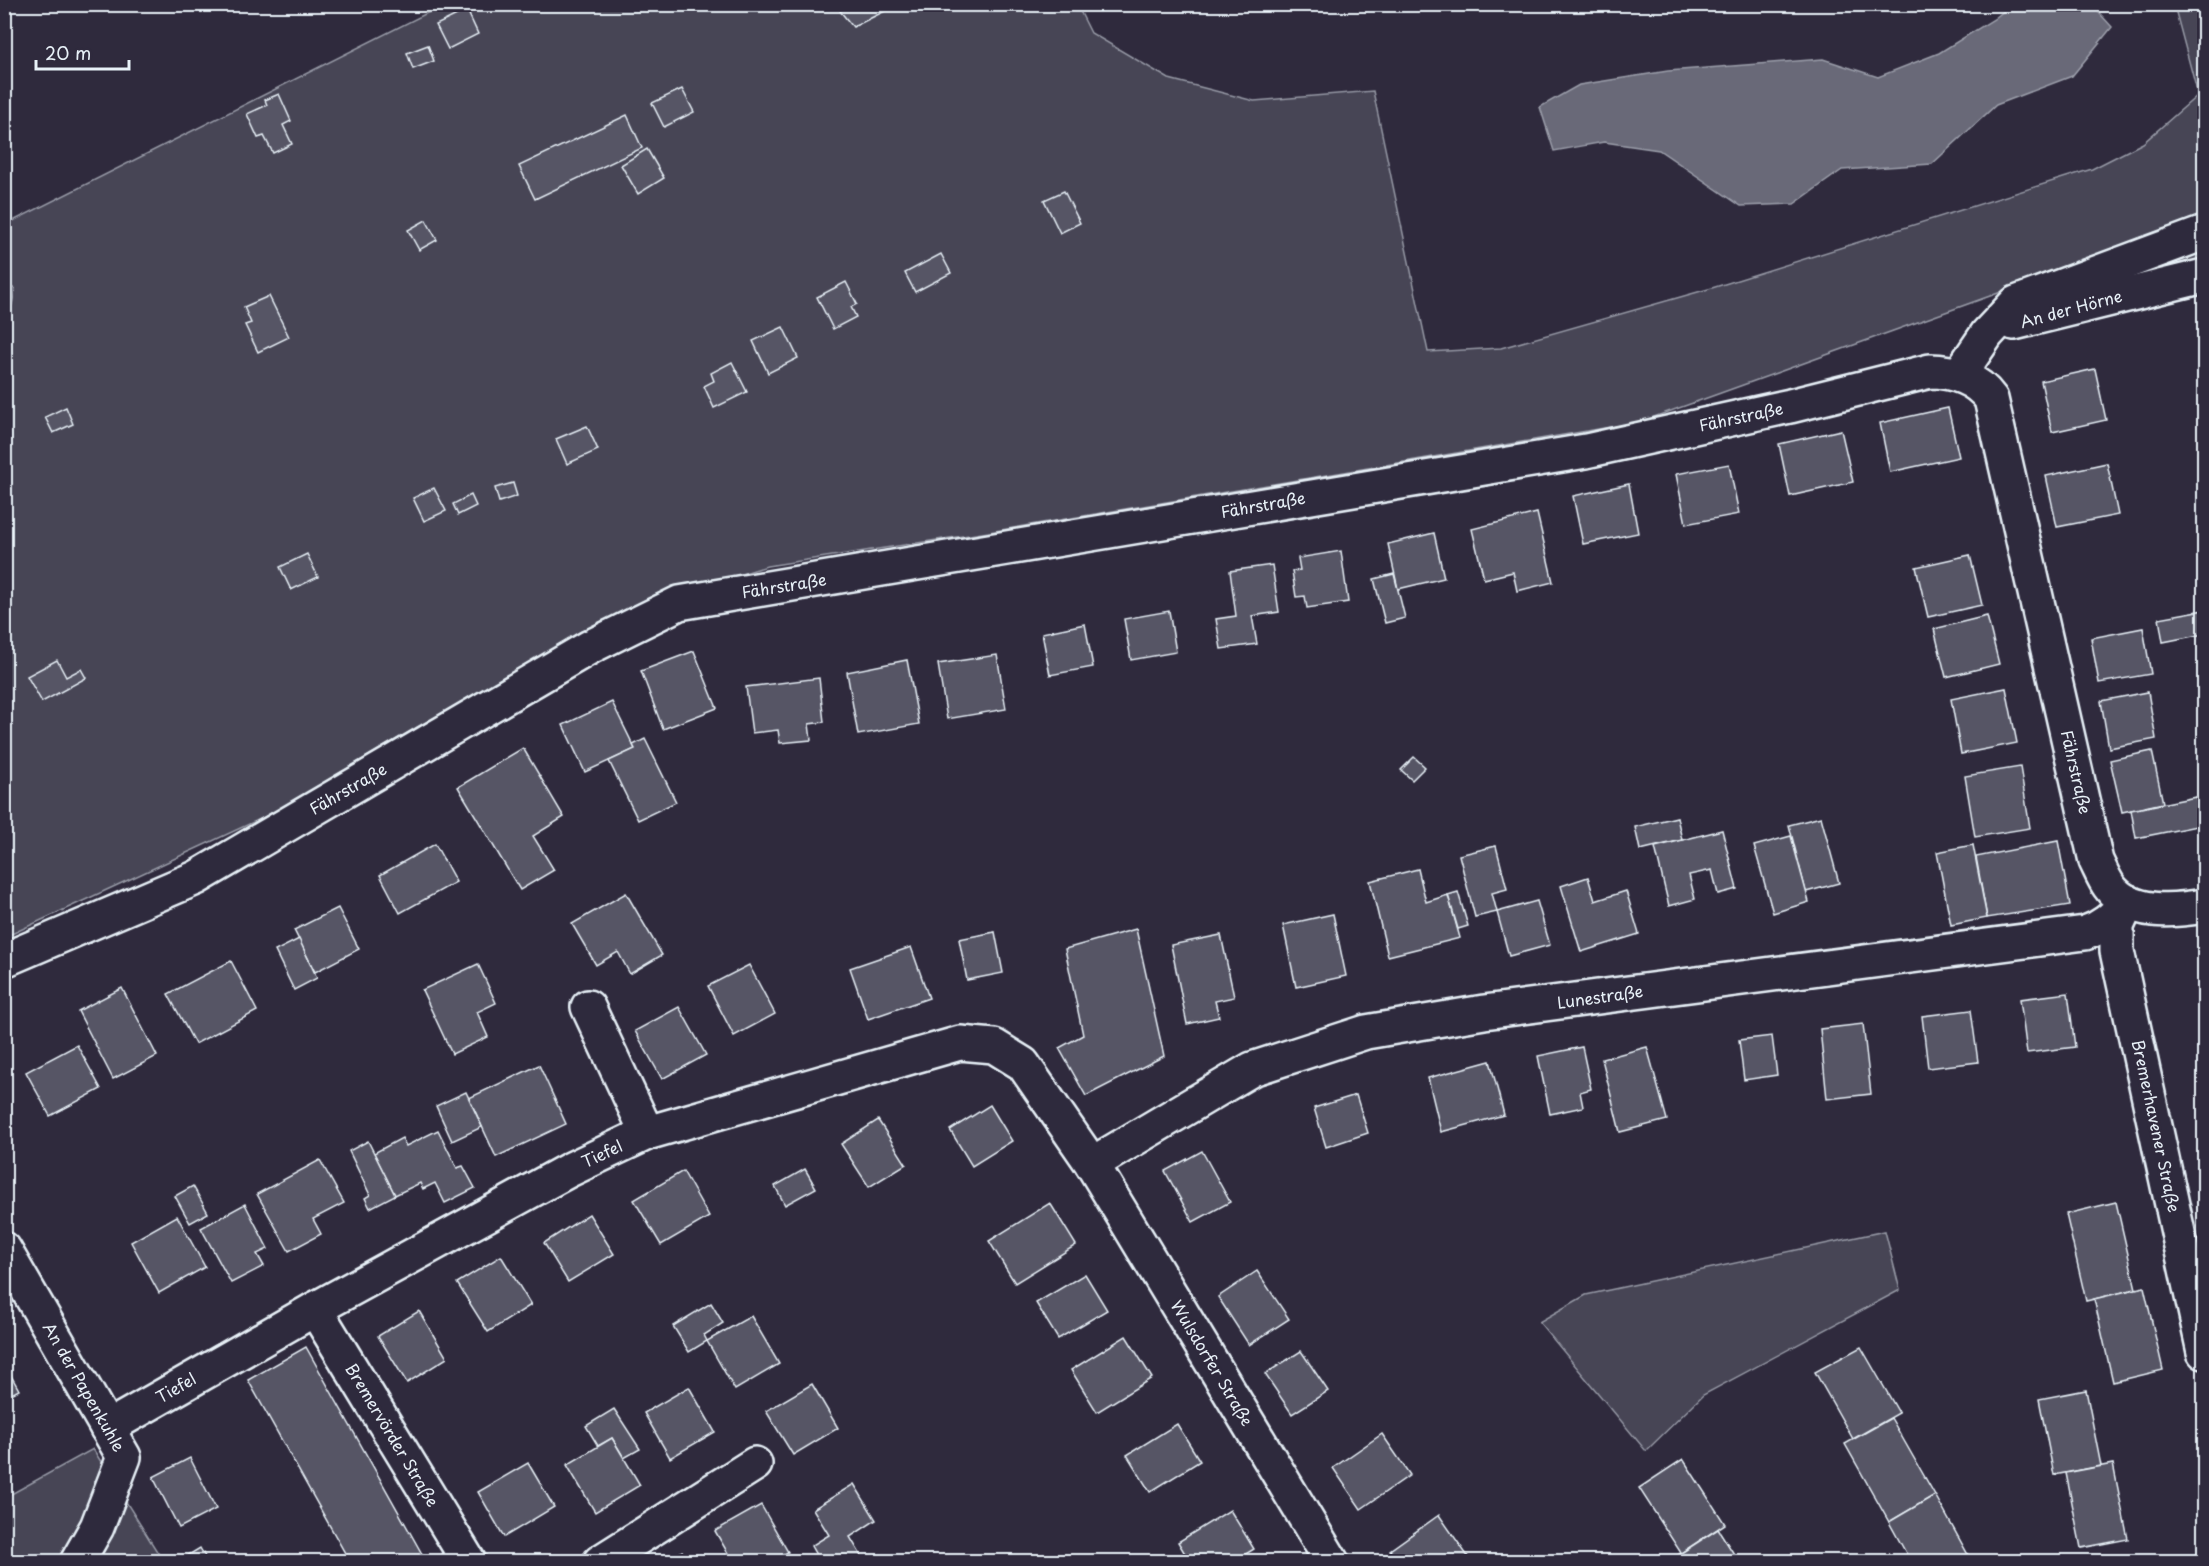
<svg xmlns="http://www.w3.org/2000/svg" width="2209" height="1566" font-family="'Playpen Sans',sans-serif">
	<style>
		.green { fill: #464455; stroke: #979aa6; stroke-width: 1.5 }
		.water { fill: #696978; stroke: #9c9fab; stroke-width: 1.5 }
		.building { fill: #575565; stroke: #e8f1f8; stroke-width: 1.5 }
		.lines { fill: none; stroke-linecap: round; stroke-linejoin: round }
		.minor-casing { stroke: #e8f1f8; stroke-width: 38 }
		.minor { stroke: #2f2a3d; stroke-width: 33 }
		.labels { text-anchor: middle; stroke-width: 5; stroke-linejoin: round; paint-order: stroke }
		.street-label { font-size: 16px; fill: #e8f1f8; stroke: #2f2a3d }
	</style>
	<rect width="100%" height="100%" fill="#2f2a3d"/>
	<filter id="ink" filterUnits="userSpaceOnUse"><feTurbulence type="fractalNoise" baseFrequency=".0167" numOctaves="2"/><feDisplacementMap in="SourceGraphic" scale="12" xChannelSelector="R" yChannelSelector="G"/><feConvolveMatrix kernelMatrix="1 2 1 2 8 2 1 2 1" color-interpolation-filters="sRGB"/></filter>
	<g filter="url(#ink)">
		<g class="green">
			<polygon points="443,5 1077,5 1091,33 1169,79 1254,101 1373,91 1428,352 1501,348 1712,288 2092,169 2143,143 2198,95 2174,5 2204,5 2204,219 1640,422 989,532 767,566 640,605 419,726 271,814 5,937 5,225"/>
			<polygon points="2204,248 2204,265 2080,295"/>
			<polygon points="1885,1231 1900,1290 1703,1395 1646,1451 1539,1322 1586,1295"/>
			<polygon points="93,1449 163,1561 5,1561 4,1498"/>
		</g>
		<g class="water">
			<polygon points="2012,4 2092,5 2112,27 2072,76 1996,105 1932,164 1842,170 1794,204 1741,206 1659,150 1604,142 1554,151 1540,107 1579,85 1668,71 1823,59 1878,77 1939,53 1994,19"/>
			<polygon points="5,284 15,289 12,305 5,308"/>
		</g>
		<g class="building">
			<polygon points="852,4 897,4 897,5 853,27 840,11"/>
			<polygon points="467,10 478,34 448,49 436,25"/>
			<polygon points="428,45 434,61 413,69 407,53"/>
			<polygon points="682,89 694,112 664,127 652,103"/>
			<polygon points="279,94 291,121 283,125 292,144 273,153 264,136 258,138 247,114 267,105 265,100"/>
			<polygon points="627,115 642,148 535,199 519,166"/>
			<polygon points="647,149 664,178 638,194 621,165"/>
			<polygon points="1064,191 1080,223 1060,233 1044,200"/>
			<polygon points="426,220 437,240 419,250 408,230"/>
			<polygon points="941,254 951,273 915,292 905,273"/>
			<polygon points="846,282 857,304 851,307 856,317 833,329 817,297"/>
			<polygon points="269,296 289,337 258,352 245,325 251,323 244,307"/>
			<polygon points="783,327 798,358 768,373 753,341"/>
			<polygon points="732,362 747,392 714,408 704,386 714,381 711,373"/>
			<polygon points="2095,369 2106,420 2052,432 2041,381"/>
			<polygon points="66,407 73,424 53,433 45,417"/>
			<polygon points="1948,408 1959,457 1890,472 1880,423"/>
			<polygon points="587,426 598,450 567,464 556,439"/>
			<polygon points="1841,430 1853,482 1790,496 1779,444"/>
			<polygon points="2107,463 2118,515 2057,527 2046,476"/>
			<polygon points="1729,464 1739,514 1686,524 1676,474"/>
			<polygon points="513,483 517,496 499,502 495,488"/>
			<polygon points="1629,484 1638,533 1583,544 1573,496"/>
			<polygon points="434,488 446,511 424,521 413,498"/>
			<polygon points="471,495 476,506 458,515 453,504"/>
			<polygon points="1537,513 1553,582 1517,591 1513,572 1484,579 1472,529"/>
			<polygon points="1434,533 1444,578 1398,589 1388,544"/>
			<polygon points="1341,551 1348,602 1307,608 1305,596 1296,597 1292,571 1300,570 1298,558"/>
			<polygon points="307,554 318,577 291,590 280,567"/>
			<polygon points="1970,555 1982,605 1928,617 1916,567"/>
			<polygon points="1272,565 1279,612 1252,616 1257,644 1221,649 1216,619 1236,616 1230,571"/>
			<polygon points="1394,574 1405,618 1385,623 1374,579"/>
			<polygon points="2204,610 2204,634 2163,642 2159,618"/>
			<polygon points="1169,611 1176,652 1131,660 1124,619"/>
			<polygon points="1987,616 1999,664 1946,677 1934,629"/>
			<polygon points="1085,624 1093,667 1050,675 1042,633"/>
			<polygon points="2143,628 2151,674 2099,683 2091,638"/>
			<polygon points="694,651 717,708 663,729 641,671"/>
			<polygon points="997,655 1006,709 947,719 938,664"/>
			<polygon points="57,660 66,677 81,669 86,678 42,702 27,676"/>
			<polygon points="907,660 919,724 858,735 847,672"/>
			<polygon points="819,678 824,722 809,724 811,740 780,743 778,730 752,733 746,687"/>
			<polygon points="2006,688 2017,743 1961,754 1951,699"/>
			<polygon points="2148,692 2156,739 2109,748 2101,701"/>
			<polygon points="612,702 635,749 585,772 563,725"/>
			<polygon points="645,739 676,802 638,820 609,761 635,749 633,745"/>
			<polygon points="523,748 564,817 533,836 554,870 520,890 458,787"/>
			<polygon points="2152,751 2163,803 2122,812 2110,760"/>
			<polygon points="1414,757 1425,767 1412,780 1401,770"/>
			<polygon points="2020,767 2030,828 1975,837 1965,776"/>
			<polygon points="2196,797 2202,825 2136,838 2131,810"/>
			<polygon points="1677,817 1682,840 1640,850 1635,827"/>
			<polygon points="1821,817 1839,883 1806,892 1789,825"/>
			<polygon points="1722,830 1737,889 1718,894 1712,870 1689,875 1695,899 1669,906 1655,847"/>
			<polygon points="1791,836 1809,902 1773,913 1754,846"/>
			<polygon points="2058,841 2070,905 1987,918 1976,857"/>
			<polygon points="435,844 456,882 400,913 380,875"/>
			<polygon points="1973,845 1987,918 1951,925 1937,852"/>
			<polygon points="1496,846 1507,889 1492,893 1497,912 1475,917 1459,855"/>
			<polygon points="1418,869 1426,902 1448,895 1460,938 1388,956 1370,881"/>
			<polygon points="1588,877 1595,901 1626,891 1639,934 1581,952 1561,886"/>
			<polygon points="1458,892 1468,926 1458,929 1448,895"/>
			<polygon points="626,893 662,955 630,974 618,952 596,965 572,924"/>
			<polygon points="1537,901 1550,945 1509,956 1497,912"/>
			<polygon points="338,908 359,949 315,972 294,930"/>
			<polygon points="1333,914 1346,976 1296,987 1283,925"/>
			<polygon points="1136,929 1164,1056 1086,1096 1059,1048 1083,1035 1065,949"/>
			<polygon points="995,932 1003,973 967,980 959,939"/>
			<polygon points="1221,935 1234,997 1215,1001 1219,1017 1187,1024 1171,945"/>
			<polygon points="299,939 317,978 294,990 275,951"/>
			<polygon points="911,947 929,998 868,1019 850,968"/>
			<polygon points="231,961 257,1011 195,1044 168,994"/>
			<polygon points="478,964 496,1003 477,1012 488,1037 452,1054 422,990"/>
			<polygon points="749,965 775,1014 734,1036 708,986"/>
			<polygon points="122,988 157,1056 113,1079 78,1011"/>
			<polygon points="2068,993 2075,1047 2027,1053 2020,999"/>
			<polygon points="2204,1005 2204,1033 2199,1006"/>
			<polygon points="679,1007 706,1055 662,1079 635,1031"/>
			<polygon points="1971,1010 1978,1062 1928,1068 1922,1016"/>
			<polygon points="1863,1024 1871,1094 1827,1099 1820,1029"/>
			<polygon points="1772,1036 1777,1075 1744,1080 1739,1040"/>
			<polygon points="77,1045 101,1089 50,1116 26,1072"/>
			<polygon points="1582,1047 1591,1089 1580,1092 1583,1107 1550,1114 1538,1056"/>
			<polygon points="1647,1047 1667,1120 1620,1132 1602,1059"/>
			<polygon points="1490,1061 1504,1115 1441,1132 1428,1078"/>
			<polygon points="539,1065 566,1124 496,1157 469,1098"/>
			<polygon points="466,1092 482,1127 452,1141 436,1106"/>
			<polygon points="1356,1095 1368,1133 1326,1147 1314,1108"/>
			<polygon points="990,1105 1012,1141 972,1166 950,1130"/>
			<polygon points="878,1120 906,1164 869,1187 841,1144"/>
			<polygon points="438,1130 457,1168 463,1166 475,1188 445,1203 435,1183 423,1189 420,1183 395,1195 374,1153 402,1138 406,1146"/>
			<polygon points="368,1141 395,1195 370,1208 365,1198 370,1195 349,1151"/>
			<polygon points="1202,1151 1230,1202 1193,1222 1165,1171"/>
			<polygon points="320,1160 344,1203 313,1219 321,1234 289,1251 257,1194"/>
			<polygon points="805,1169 816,1188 785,1205 775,1186"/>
			<polygon points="683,1171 709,1217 661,1245 634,1200"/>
			<polygon points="193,1186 208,1213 190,1223 175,1196"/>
			<polygon points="2116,1202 2136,1289 2086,1301 2066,1214"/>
			<polygon points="1050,1203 1076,1245 1015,1283 989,1241"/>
			<polygon points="245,1204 268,1249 257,1254 264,1266 231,1283 201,1228"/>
			<polygon points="589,1214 614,1254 568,1282 544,1243"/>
			<polygon points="177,1216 205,1267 159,1293 131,1242"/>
			<polygon points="501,1256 531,1305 488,1332 457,1283"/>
			<polygon points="1257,1271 1289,1319 1249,1345 1218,1297"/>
			<polygon points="1085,1274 1107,1310 1058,1339 1036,1303"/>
			<polygon points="2144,1287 2163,1370 2113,1382 2094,1299"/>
			<polygon points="711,1303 723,1323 704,1335 707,1341 689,1352 673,1326"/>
			<polygon points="419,1311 447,1358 407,1383 378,1336"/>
			<polygon points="751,1316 779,1364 735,1390 707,1341"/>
			<polygon points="1126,1336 1152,1378 1097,1412 1071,1370"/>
			<polygon points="306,1347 426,1561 425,1562 350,1562 248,1380"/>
			<polygon points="1861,1347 1899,1413 1853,1439 1815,1372"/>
			<polygon points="1301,1351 1328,1391 1292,1414 1265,1374"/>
			<polygon points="4,1363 19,1390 4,1398"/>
			<polygon points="812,1384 838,1428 793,1455 766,1411"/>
			<polygon points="689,1387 715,1432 670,1458 644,1413"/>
			<polygon points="2086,1390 2101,1466 2054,1475 2039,1399"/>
			<polygon points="614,1409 640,1449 624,1458 612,1438 598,1446 586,1426"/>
			<polygon points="1891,1418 1935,1495 1889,1522 1845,1444"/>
			<polygon points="1177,1424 1200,1461 1150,1492 1127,1455"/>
			<polygon points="1382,1434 1410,1475 1361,1509 1333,1468"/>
			<polygon points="612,1438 640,1485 595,1512 567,1465"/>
			<polygon points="190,1458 216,1509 179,1528 153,1477"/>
			<polygon points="1683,1459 1725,1524 1681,1553 1639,1488"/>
			<polygon points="528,1463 554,1507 504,1537 478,1492"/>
			<polygon points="2113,1464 2128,1539 2081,1548 2066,1473"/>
			<polygon points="854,1484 876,1520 850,1537 862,1557 855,1562 820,1562 811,1546 829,1535 813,1509"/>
			<polygon points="1935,1495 1972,1562 1911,1562 1889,1522"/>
			<polygon points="761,1505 788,1552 771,1562 733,1562 715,1531"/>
			<polygon points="1230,1510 1254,1549 1233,1562 1190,1562 1178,1542"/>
			<polygon points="1439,1515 1469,1558 1464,1562 1398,1562 1390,1550"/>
			<polygon points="1718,1529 1739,1562 1678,1562 1675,1557"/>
			<polygon points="200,1548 208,1562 177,1562"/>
			<polygon points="682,1551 689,1562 667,1562"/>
		</g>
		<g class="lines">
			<defs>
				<g id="minor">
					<polyline points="2014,323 2204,276"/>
					<polyline points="1959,375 1987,334 2016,303 2204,233"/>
					<polyline points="2128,902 2117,926 2117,951 2204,1352"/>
					<path d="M4 960 196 878 590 647 679 603 1586 451 1790 406 1930 371C1953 371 1977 379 1991 399L2096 861C2100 869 2104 879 2109 886 2130 916 2174 911 2204 906"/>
					<polyline points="588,1007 647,1133"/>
					<path d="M1092 1164 1252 1069 1366 1032 1484 1012 2085 933C2104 927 2114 916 2128 902"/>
					<polyline points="4,1249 124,1457 97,1527 77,1562"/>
					<polyline points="315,1309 469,1562"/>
					<polyline points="107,1428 315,1309 569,1170 647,1133 960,1043 994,1046 1023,1064 1092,1164 1332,1562"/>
					<polyline points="600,1562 755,1464"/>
				</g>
			</defs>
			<use href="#minor" class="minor-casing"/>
			<use href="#minor" class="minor"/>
		</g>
	</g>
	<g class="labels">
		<g class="street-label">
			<text transform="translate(2071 309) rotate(-15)" y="6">An der Hörne</text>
			<text transform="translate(1741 417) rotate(-12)" y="6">Fährstraße</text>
			<text transform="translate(1263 505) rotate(-10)" y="6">Fährstraße</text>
			<text transform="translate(784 586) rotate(-9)" y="6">Fährstraße</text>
			<text transform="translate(2076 772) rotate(77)" y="6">Fährstraße</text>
			<text transform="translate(348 789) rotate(-30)" y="6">Fährstraße</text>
			<text transform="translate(1600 997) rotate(-8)" y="6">Lunestraße</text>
			<text transform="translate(2156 1126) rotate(78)" y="6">Bremerhavener Straße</text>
			<text transform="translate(602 1154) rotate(-25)" y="6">Tiefel</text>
			<text transform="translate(1212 1363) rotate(59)" y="6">Wulsdorfer Straße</text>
			<text transform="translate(84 1387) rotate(60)" y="6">An der Papenkuhle</text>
			<text transform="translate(176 1388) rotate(-30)" y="6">Tiefel</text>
			<text transform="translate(392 1435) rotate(59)" y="6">Bremervörder Straße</text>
		</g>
	</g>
	<rect width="2209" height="1566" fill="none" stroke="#2f2a3d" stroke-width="24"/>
	<rect x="12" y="12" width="2185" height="1542" fill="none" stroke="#e8f1f8" stroke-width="2" filter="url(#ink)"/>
	<path d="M36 60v9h93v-9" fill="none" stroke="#e8f1f8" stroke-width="3"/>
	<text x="45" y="60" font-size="18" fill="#e8f1f8" stroke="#2f2a3d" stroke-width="4.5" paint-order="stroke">20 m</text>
</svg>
